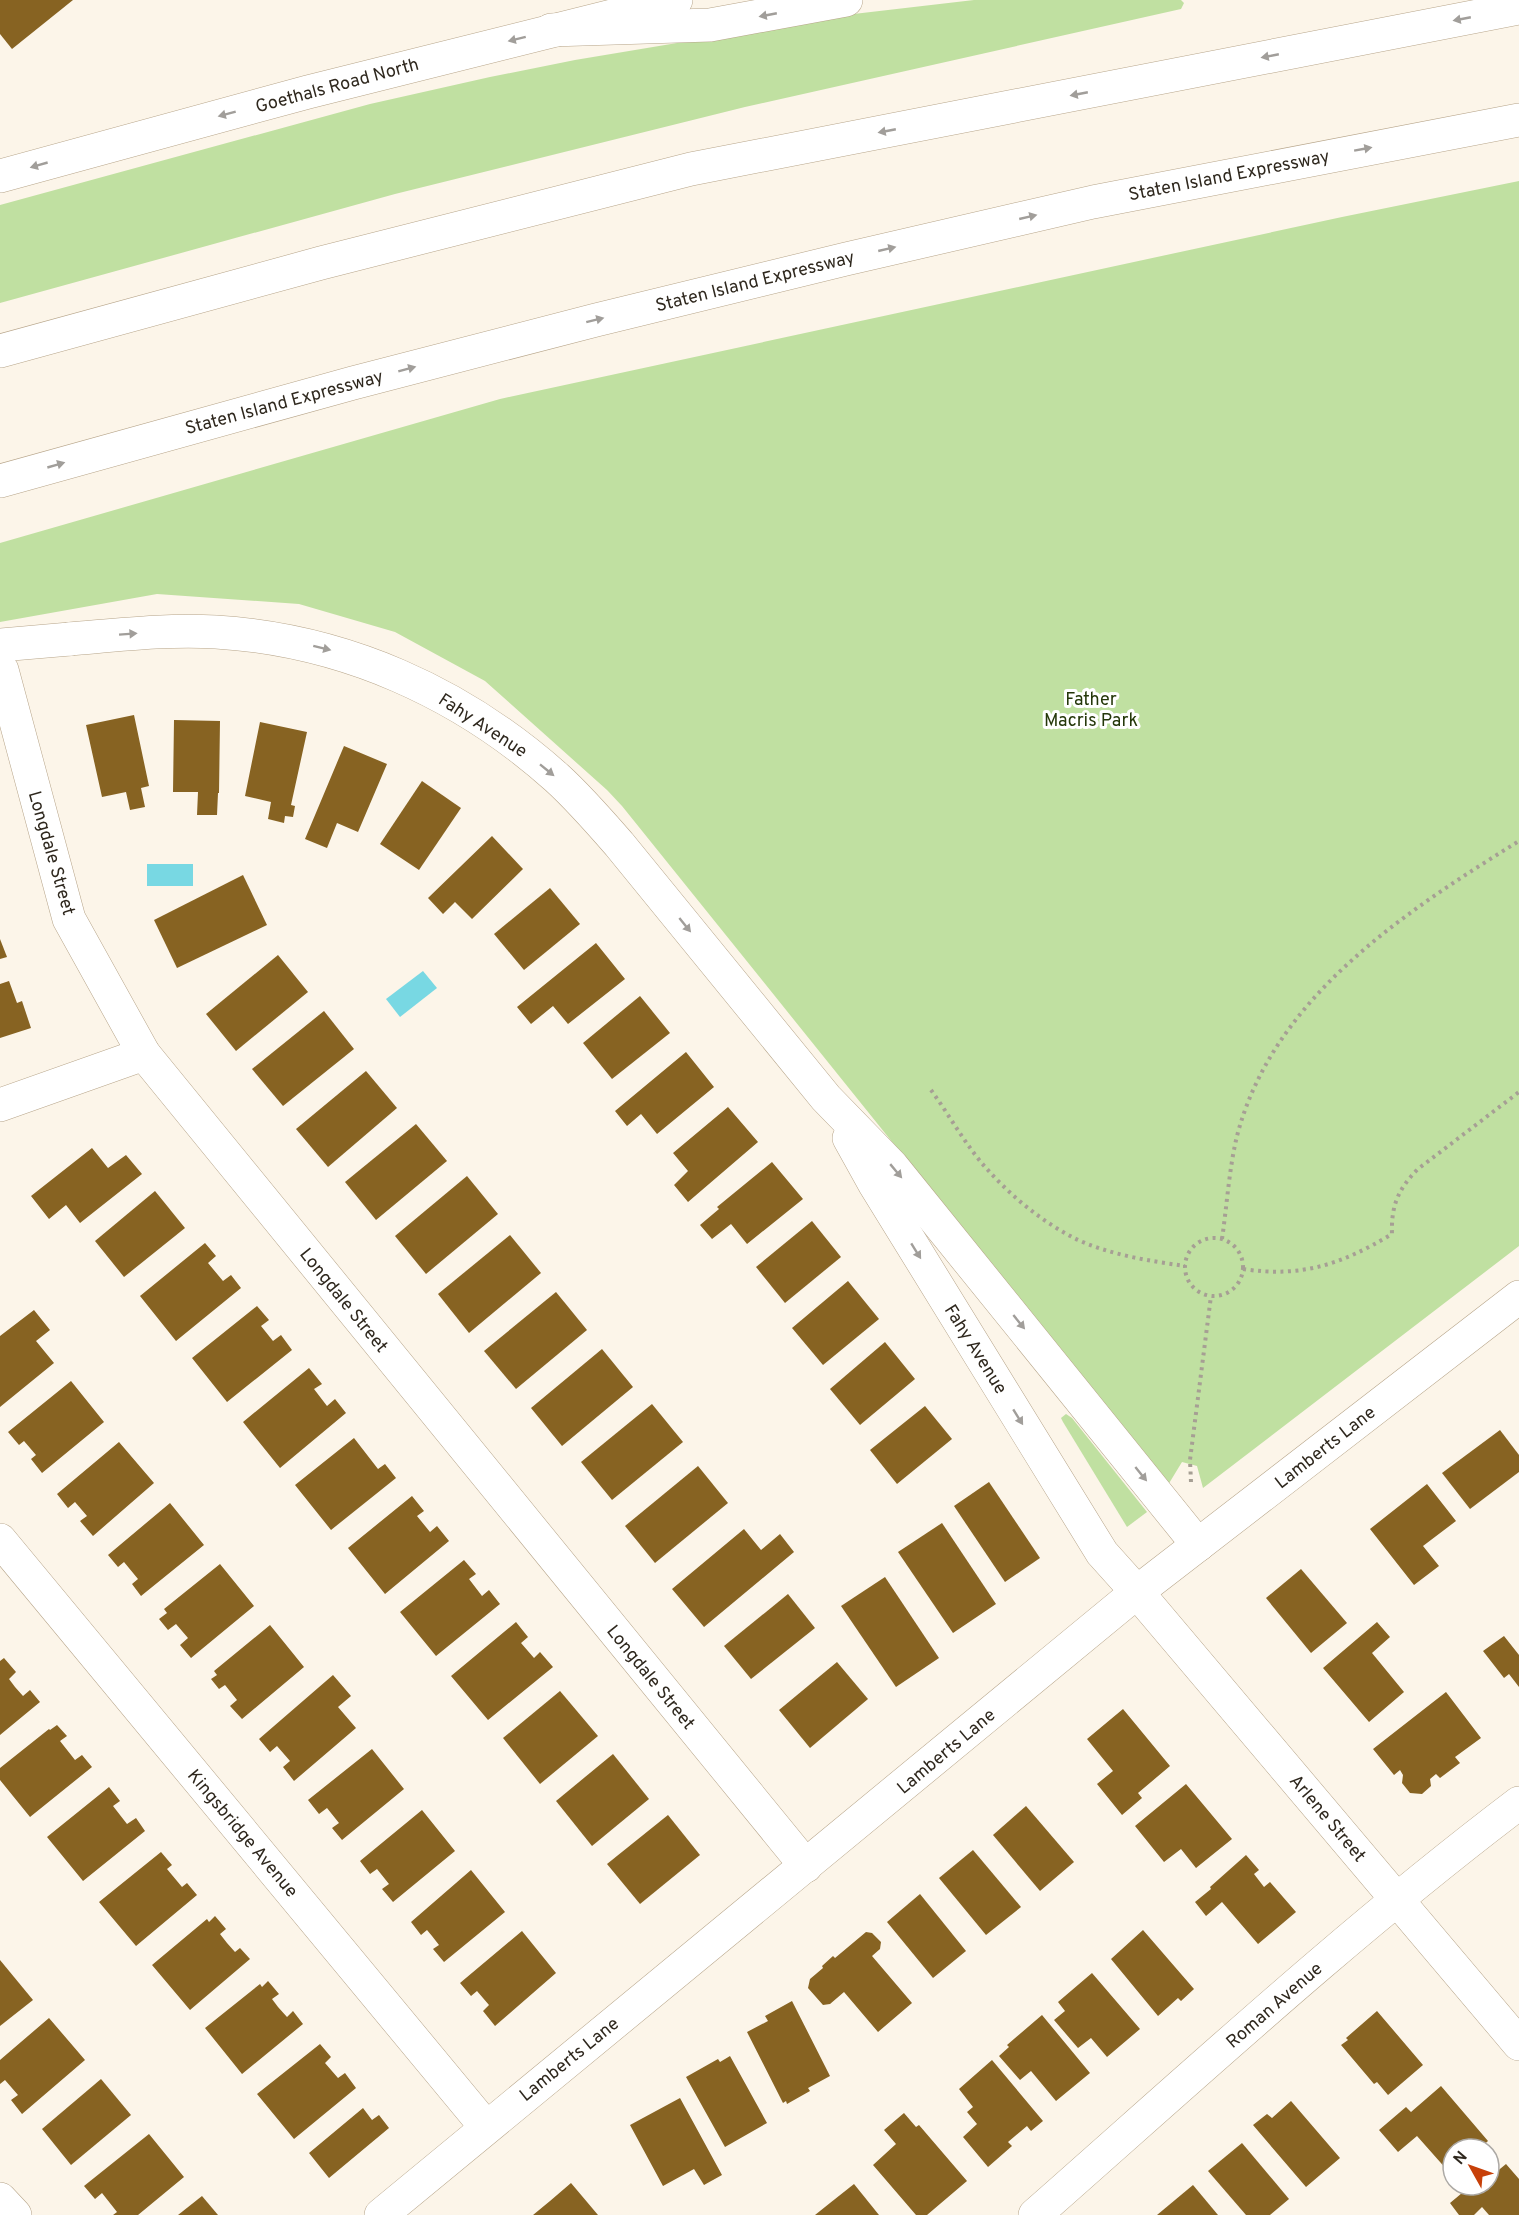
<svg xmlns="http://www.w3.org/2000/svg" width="1519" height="2215" font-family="Overpass,sans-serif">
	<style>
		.green { fill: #c0e0a1 }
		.water { fill: #78d8e3 }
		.building { fill: #876322 }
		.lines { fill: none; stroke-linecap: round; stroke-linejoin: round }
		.minor-casing { stroke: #b7a58a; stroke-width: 34 }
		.major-casing { stroke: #b7a58a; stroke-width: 34 }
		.highway-casing { stroke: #b7a58a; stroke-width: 34 }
		.path { stroke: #a69f94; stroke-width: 4; stroke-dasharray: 3 4.5; stroke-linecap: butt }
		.minor { stroke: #fff; stroke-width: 33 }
		.major { stroke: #fff; stroke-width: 33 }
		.highway { stroke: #fff; stroke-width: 33 }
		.oneway { fill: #a19e9a }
		.labels { text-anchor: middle; stroke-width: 6; stroke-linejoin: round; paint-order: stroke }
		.street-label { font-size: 18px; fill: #2f281e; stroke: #fff }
		.park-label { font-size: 18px; fill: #243709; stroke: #fff }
	</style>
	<rect width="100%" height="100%" fill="#fcf5e9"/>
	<g class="green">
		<polygon points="974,0 1181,0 1184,3 1181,9 745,107 395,194 0,303 0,205 370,104 490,77 575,60 845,15"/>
		<polygon points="1519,181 1519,1246 1203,1488 1197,1466 1182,1462 1168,1485 622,806 607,790 485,681 395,632 299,604 157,594 0,622 0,543 500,399 1342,217"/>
		<polygon points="1066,1414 1072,1418 1147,1512 1127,1527 1063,1422 1061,1418"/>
	</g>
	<g class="water">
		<rect x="147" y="864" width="46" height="22"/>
		<polygon points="423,971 437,988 400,1017 386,999"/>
	</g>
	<g class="building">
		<polygon points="0,0 73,0 12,49 0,34"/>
		<polygon points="134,715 149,786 141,788 145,807 130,810 126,792 102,797 86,725"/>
		<polygon points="174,720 220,721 219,793 218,793 217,815 197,815 198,792 173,792"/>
		<polygon points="260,722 307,732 291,805 295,806 293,817 285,816 284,823 268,819 271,802 245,796"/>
		<polygon points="344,746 387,764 358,832 337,823 327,848 305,839"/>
		<polygon points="422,781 461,808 419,870 380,844"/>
		<polygon points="492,836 523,869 472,919 455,902 443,914 428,898"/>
		<polygon points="243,875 267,925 177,968 154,920"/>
		<polygon points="550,888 580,924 524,970 494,934"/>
		<polygon points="0,939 7,957 0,959"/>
		<polygon points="596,943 625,979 568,1024 553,1006 531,1024 517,1007"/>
		<polygon points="278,955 308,992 236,1051 206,1014"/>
		<polygon points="9,981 17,1003 22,1001 31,1028 0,1038 0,984"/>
		<polygon points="640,996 670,1033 612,1079 583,1043"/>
		<polygon points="324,1011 354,1049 283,1106 252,1069"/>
		<polygon points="686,1052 714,1087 657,1134 641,1114 627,1126 615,1111"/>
		<polygon points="366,1071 397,1108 328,1167 296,1129"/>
		<polygon points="728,1107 758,1142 688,1202 674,1185 688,1171 673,1153"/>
		<polygon points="416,1124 447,1161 376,1220 345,1182"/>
		<polygon points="92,1148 108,1168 126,1155 142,1174 80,1223 66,1205 49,1219 31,1196"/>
		<polygon points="772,1162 803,1199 747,1244 731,1224 712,1239 700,1225 719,1209 717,1207"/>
		<polygon points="467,1176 498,1214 426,1274 395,1236"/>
		<polygon points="155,1191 185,1228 124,1277 95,1241"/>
		<polygon points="812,1221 841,1257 785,1303 756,1267"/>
		<polygon points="510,1235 541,1273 469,1333 438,1294"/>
		<polygon points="205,1243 216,1256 208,1263 223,1281 231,1275 241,1288 176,1341 140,1296"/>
		<polygon points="848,1281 879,1319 823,1365 792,1328"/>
		<polygon points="556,1292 587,1330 516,1389 484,1351"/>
		<polygon points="257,1306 269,1320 261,1326 273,1341 281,1335 292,1350 227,1402 192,1358"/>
		<polygon points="34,1310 50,1330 36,1341 54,1363 0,1407 0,1336"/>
		<polygon points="885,1342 915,1379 860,1425 830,1389"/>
		<polygon points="602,1349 633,1387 562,1446 531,1408"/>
		<polygon points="309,1368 322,1384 314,1389 327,1406 335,1399 346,1413 280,1468 243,1422"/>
		<polygon points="71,1381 104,1422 42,1473 31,1459 36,1455 24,1441 19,1445 8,1432"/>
		<polygon points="652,1404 683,1442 612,1500 581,1462"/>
		<polygon points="925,1406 952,1439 897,1484 870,1450"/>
		<polygon points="1500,1430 1519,1455 1519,1472 1470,1509 1442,1473"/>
		<polygon points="354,1438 378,1469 385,1464 396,1478 331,1530 295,1485"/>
		<polygon points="119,1442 154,1483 93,1536 80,1521 87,1516 75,1502 68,1508 57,1494"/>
		<polygon points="698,1466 728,1503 655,1563 625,1526"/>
		<polygon points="989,1482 1040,1558 1005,1582 954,1506"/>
		<polygon points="1427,1484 1456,1521 1423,1546 1439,1566 1414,1585 1370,1529"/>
		<polygon points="412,1496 424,1511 417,1516 430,1532 437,1526 449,1541 385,1594 348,1548"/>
		<polygon points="170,1503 204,1545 141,1596 132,1584 138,1579 124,1562 118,1567 108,1555"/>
		<polygon points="942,1523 996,1604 953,1633 898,1552"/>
		<polygon points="744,1529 761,1550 780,1534 794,1552 704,1627 672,1589"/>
		<polygon points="464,1560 476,1574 469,1579 482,1596 489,1590 500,1604 436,1656 400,1612"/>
		<polygon points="220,1564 254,1606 191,1658 180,1645 188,1638 176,1624 168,1630 159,1619 167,1613 164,1609"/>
		<polygon points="1301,1569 1347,1623 1311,1653 1266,1598"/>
		<polygon points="885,1577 939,1658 896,1687 841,1606"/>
		<polygon points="788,1594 815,1628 751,1679 724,1646"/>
		<polygon points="516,1622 528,1637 521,1643 534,1658 540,1652 553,1667 488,1720 451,1676"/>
		<polygon points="1377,1622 1390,1637 1372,1653 1404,1692 1369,1722 1323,1668"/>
		<polygon points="270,1625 304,1667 242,1719 230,1706 237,1700 225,1685 219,1689 211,1679 217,1675 214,1671"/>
		<polygon points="1504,1636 1519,1655 1519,1687 1509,1674 1504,1678 1483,1651"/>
		<polygon points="4,1658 16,1672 9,1679 15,1687 23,1696 30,1690 40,1702 0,1735 0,1661"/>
		<polygon points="837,1662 868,1699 810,1748 779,1710"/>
		<polygon points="333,1675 351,1696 338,1707 356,1728 294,1781 283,1767 290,1761 277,1746 270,1752 259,1739"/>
		<polygon points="560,1691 598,1736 540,1784 503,1738"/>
		<polygon points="1446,1692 1481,1738 1455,1757 1460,1763 1440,1778 1436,1774 1430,1779 1431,1786 1422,1794 1410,1793 1402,1783 1403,1775 1400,1770 1394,1775 1373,1749"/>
		<polygon points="1123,1709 1170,1766 1138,1793 1142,1798 1122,1815 1097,1784 1113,1771 1087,1739"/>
		<polygon points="57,1725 67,1736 60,1741 75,1760 82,1755 92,1767 30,1817 0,1780 0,1768 49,1729 50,1730"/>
		<polygon points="372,1749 404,1789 342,1840 332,1828 339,1823 327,1808 319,1814 308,1800"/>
		<polygon points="613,1754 649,1799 592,1846 556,1801"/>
		<polygon points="1186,1784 1232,1839 1196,1868 1181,1849 1164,1862 1135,1826"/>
		<polygon points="109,1787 120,1801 113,1806 127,1824 136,1818 145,1831 83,1881 47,1837"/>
		<polygon points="1026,1806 1074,1862 1040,1891 993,1835"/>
		<polygon points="422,1810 455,1851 393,1902 382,1889 389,1884 377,1869 370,1874 360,1861"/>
		<polygon points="668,1815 700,1855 640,1904 607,1864"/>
		<polygon points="973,1850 1021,1907 986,1935 939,1878"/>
		<polygon points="161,1852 172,1865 167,1869 182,1887 187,1883 197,1895 136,1946 99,1902"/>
		<polygon points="1246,1855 1259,1870 1254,1874 1264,1887 1270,1882 1296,1912 1258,1944 1222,1902 1206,1916 1195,1902 1211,1889 1210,1887"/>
		<polygon points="471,1870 505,1912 444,1962 433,1949 439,1945 432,1936 427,1930 421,1935 411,1922"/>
		<polygon points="920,1894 966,1951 933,1978 887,1922"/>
		<polygon points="215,1916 226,1929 220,1934 227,1943 235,1952 240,1948 250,1959 190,2010 152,1965 207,1919 209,1922"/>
		<polygon points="1143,1930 1194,1989 1181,2001 1178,1998 1158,2016 1111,1959"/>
		<polygon points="522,1931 556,1973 495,2026 483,2011 489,2005 477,1991 471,1996 460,1983"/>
		<polygon points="866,1932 872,1933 881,1942 880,1949 872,1956 912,2003 878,2032 844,1992 830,2004 823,2005 808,1988 810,1979 823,1968 822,1966 833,1956 835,1958"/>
		<polygon points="0,1960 33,2000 0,2026"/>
		<polygon points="1092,1973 1140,2029 1107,2057 1091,2038 1078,2048 1054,2020 1065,2011 1058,2002"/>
		<polygon points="268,1981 279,1994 272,1999 278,2007 287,2017 293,2011 303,2024 242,2074 205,2028 260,1984 262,1987"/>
		<polygon points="792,2001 830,2076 808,2088 810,2091 787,2104 786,2101 783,2103 747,2032 768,2021 765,2016"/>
		<polygon points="1377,2011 1423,2065 1388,2095 1377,2082 1374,2084 1341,2045 1348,2040 1346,2038"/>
		<polygon points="1042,2015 1090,2073 1056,2101 1031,2071 1020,2080 999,2056 1009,2047 1007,2045"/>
		<polygon points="49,2018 85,2060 22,2114 11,2100 18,2095 5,2080 0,2084 0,2060"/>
		<polygon points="320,2044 331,2057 325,2063 338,2078 345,2073 356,2088 294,2139 257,2094"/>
		<polygon points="730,2056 767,2123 725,2147 686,2077 718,2059 720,2062"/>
		<polygon points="992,2060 1043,2121 1031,2131 1027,2126 1008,2142 1012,2146 988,2167 963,2137 977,2124 967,2112 973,2107 959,2089"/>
		<polygon points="101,2079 131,2115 71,2165 42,2129"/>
		<polygon points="1441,2086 1488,2141 1479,2149 1453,2149 1453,2167 1448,2171 1417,2136 1398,2152 1379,2130 1406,2107 1411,2112"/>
		<polygon points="680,2098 722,2175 704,2185 694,2169 663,2186 630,2125"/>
		<polygon points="1291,2101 1340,2158 1306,2187 1253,2125 1267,2114 1272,2118"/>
		<polygon points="363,2108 372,2120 379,2115 389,2128 329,2178 309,2153"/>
		<polygon points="904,2113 916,2127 919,2125 967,2181 927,2215 916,2215 873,2165 896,2144 884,2130"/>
		<polygon points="149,2134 184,2177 138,2215 113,2215 117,2212 102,2193 95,2199 84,2186"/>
		<polygon points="1242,2143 1289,2199 1270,2215 1246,2215 1208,2171"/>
		<polygon points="1506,2164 1519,2179 1519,2215 1489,2215 1482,2207 1474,2215 1459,2215 1450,2203 1468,2188 1472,2192 1481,2185 1489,2185 1489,2178"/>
		<polygon points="571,2183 598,2215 533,2215 550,2201"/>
		<polygon points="854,2184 879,2215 815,2215 830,2203"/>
		<polygon points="1193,2185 1218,2215 1157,2215"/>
		<polygon points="202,2196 218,2215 178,2215"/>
	</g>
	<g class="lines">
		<defs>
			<g id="minor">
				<polyline points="2,670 69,919 144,1054 806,1866"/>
				<polyline points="0,1105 144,1054"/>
				<polyline points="0,1540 486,2127"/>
				<polyline points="0,2199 15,2215"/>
				<polyline points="381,2215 1137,1592 1519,2044"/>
				<path d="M1035 2215C1194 2075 1350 1931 1519 1803"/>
			</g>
			<g id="major">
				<polyline points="0,176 308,92 676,0"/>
				<path d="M70 639C118 635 167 629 216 632 344 640 461 692 557 778 579 798 599 821 619 844L826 1098 892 1166 1198 1545"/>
				<polyline points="849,1138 874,1183 1102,1553 1137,1592 1519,1297"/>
			</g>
			<g id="highway">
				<polyline points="551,30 710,25 846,0"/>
				<polyline points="0,351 321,263 691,169 1519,8"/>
				<polyline points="0,481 353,383 596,320 846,259 1093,202 1519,120"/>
				<polyline points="0,645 70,639"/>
			</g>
		</defs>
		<use href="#minor" class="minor-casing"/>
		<use href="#major" class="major-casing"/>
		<use href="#highway" class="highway-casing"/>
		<g class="path">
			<path d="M931 1090C950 1116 966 1146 987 1169 1011 1196 1041 1221 1074 1238 1106 1254 1149 1261 1185 1266"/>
			<circle cx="1214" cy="1267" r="29"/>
			<path d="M1222 1239C1227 1205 1229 1169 1237 1136 1273 997 1405 912 1519 841"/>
			<path d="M1243 1269C1302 1278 1342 1264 1392 1234 1391 1206 1398 1189 1418 1169L1519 1092"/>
			<polyline points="1191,1482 1190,1460 1211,1296"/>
		</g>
		<use href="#minor" class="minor"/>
		<use href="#major" class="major"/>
		<use href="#highway" class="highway"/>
	</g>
	<defs><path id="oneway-solid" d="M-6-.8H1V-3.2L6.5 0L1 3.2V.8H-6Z" transform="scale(1.5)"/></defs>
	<g class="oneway">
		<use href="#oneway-solid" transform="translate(768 15) rotate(169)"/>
		<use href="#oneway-solid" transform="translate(1462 19) rotate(169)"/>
		<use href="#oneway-solid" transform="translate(517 39) rotate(166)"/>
		<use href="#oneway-solid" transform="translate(1270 56) rotate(169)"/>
		<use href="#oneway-solid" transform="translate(1079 94) rotate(169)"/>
		<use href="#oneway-solid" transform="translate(227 114) rotate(165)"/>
		<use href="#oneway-solid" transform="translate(887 131) rotate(169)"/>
		<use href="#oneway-solid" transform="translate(1363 149) rotate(-10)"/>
		<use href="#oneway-solid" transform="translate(39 165) rotate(164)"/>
		<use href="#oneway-solid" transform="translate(1028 217) rotate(-13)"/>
		<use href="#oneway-solid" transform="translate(887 249) rotate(-13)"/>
		<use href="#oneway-solid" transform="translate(595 320) rotate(-14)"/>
		<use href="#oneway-solid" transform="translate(407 369) rotate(-15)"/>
		<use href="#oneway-solid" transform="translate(56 465) rotate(-16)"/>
		<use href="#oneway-solid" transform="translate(128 634) rotate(-4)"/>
		<use href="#oneway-solid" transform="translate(322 648) rotate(14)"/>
		<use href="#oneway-solid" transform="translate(547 770) rotate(39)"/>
		<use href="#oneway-solid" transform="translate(685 925) rotate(51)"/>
		<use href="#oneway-solid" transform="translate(896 1171) rotate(50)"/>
		<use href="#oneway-solid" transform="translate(916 1251) rotate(58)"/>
		<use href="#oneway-solid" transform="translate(1019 1322) rotate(51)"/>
		<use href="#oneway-solid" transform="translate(1018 1417) rotate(58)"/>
		<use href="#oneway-solid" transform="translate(1141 1474) rotate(51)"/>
	</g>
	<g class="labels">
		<g class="street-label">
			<text transform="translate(337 85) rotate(-15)" y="6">Goethals Road North</text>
			<text transform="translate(1229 175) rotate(-11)" y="6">Staten Island Expressway</text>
			<text transform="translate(755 281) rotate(-14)" y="6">Staten Island Expressway</text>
			<text transform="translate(284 402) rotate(-15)" y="6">Staten Island Expressway</text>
			<text transform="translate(483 725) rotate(33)" y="6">Fahy Avenue</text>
			<text transform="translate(52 853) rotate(74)" y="6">Longdale Street</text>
			<text transform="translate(344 1300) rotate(51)" y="6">Longdale Street</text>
			<text transform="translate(976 1349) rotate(58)" y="6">Fahy Avenue</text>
			<text transform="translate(1325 1447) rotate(-38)" y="6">Lamberts Lane</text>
			<text transform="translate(651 1677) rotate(51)" y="6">Longdale Street</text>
			<text transform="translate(946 1751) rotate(-40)" y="6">Lamberts Lane</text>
			<text transform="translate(1328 1818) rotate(50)" y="6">Arlene Street</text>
			<text transform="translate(243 1833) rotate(50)" y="6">Kingsbridge Avenue</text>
			<text transform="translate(1274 2005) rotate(-41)" y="6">Roman Avenue</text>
			<text transform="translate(569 2059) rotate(-39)" y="6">Lamberts Lane</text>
		</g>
		<g class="park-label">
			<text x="1091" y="705">Father<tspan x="1091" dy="21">Macris Park</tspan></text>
		</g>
	</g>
	<g transform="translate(1471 2167) rotate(310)"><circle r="28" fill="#ffffff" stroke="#aca9a5" stroke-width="1.5"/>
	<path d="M0-4.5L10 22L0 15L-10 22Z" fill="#c74009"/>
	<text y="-9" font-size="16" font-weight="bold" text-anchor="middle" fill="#2f281e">N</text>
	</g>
</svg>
